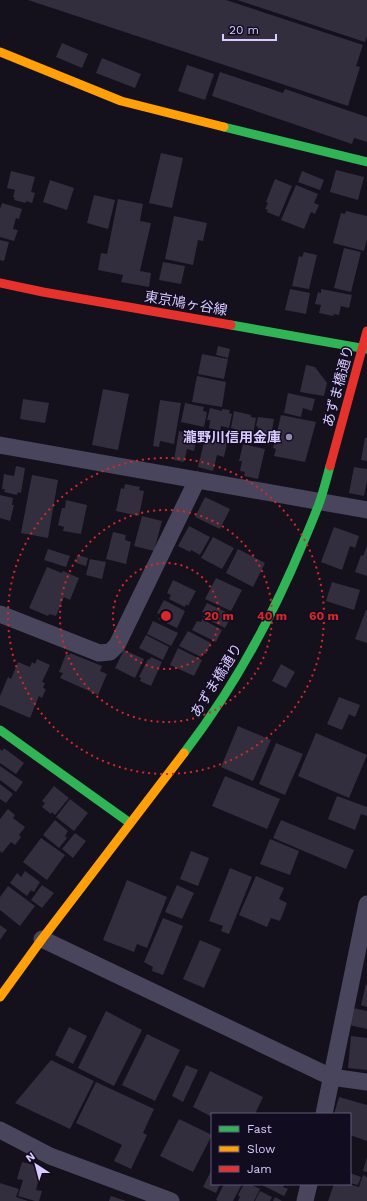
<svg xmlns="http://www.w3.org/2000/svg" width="367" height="1201" font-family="'Work Sans','Noto Sans JP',sans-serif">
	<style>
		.building { fill: #322e3e }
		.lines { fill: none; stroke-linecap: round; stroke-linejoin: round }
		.street { stroke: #49455d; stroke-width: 17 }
		.fast { stroke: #30b455; stroke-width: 9 }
		.slow { stroke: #ff9f0a; stroke-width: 9 }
		.jam { stroke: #e5322d; stroke-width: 9 }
		.ring { fill: none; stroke: #d62828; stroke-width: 2; stroke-dasharray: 2 4 }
		.poi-dot { fill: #938ab0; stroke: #120c20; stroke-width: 1.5 }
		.labels { text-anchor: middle; stroke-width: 3; stroke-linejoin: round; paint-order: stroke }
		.street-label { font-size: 14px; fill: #d7cbff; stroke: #120c20 }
		.poi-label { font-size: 14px; font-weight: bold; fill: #d7cbff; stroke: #120c20; text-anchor: end }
		.centre { fill: #d62828; stroke: #120c20; stroke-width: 2 }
		.ring-label { font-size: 12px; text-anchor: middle; font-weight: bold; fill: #d62828; stroke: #120c20; stroke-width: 3; stroke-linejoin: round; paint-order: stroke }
	</style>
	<rect width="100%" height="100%" fill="#14101c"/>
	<g class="building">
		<polygon points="28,0 226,0 363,45 356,66 360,67 348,106"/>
		<polygon points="237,0 367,0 367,36 365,42"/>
		<polygon points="62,43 88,54 82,68 56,57"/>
		<polygon points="102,58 141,74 135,88 96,73"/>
		<polygon points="187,65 214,74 205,100 178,91"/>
		<polygon points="220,72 283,93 285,89 367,117 367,142 354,138 352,144 212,96"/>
		<polygon points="161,153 183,158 172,208 149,203"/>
		<polygon points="336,170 364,177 358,200 330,192"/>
		<polygon points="11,171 35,177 31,192 35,193 32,203 26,201 26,203 14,200 15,198 13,197 15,190 7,188"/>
		<polygon points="302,171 324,180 320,190 298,182"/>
		<polygon points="275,179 292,186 279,217 267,212 268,210 265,209 268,203 266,202"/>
		<polygon points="50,180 74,188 67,210 43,202"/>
		<polygon points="296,185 318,194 314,203 319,205 315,214 311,212 304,229 281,220"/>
		<polygon points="94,195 115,200 108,229 87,223"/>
		<polygon points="118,199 143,204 140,221 151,223 140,271 151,273 149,287 121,282 123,275 98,270 101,253 107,254"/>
		<polygon points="2,203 22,209 19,219 16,218 13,229 18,230 14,241 0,237 0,209"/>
		<polygon points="346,211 367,216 367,239 364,251 333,243 341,213 345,214"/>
		<polygon points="174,216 207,223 203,241 198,240 193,265 165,259"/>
		<polygon points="0,240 9,242 4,261 0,260"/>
		<polygon points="344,248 361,252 351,292 334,288"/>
		<polygon points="304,252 317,255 309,289 292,286 299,256 302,257"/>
		<polygon points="163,262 185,266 181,284 159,280"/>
		<polygon points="290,289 310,293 306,314 285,310"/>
		<polygon points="321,289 352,295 349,308 341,306 339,315 334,314 333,316 319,313 321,305 315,304 318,292 321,293"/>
		<polygon points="218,346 230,349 228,358 216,355"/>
		<polygon points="202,354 228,359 224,379 198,374"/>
		<polygon points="306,365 315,367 327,383 324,396 300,392"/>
		<polygon points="197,376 226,382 222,407 192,402"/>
		<polygon points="103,389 129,394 118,450 92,445"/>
		<polygon points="288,393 315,399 312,411 303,408 301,417 284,413"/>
		<polygon points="23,399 49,403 45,423 20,419"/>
		<polygon points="160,400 181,403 174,444 160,441 159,447 153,446"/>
		<polygon points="185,403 204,407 203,411 207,412 204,427 181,422"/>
		<polygon points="210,408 222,411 222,409 230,410 229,413 232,414 229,428 221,426 220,431 209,428 210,420 207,420"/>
		<polygon points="234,411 251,415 251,417 256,418 253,435 245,434 245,437 234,435 235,429 231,428"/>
		<polygon points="281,415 316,422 305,462 274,456 276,449 273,448"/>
		<polygon points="258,417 274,419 270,443 258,441 259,432 257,432 258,427 256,426"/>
		<polygon points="179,431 197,435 194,451 187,449 184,462 174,460"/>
		<polygon points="206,434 228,439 224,457 217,455 213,471 198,467"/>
		<polygon points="365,438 367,438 367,461 361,460"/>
		<polygon points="243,444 265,449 258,479 244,476 245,472 240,471 242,461 239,461"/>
		<polygon points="16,466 25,468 21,493 18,492 17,495 4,492 5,489 2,489 4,474 14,476"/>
		<polygon points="354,467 367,469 367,481 364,496 349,493"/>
		<polygon points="32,475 58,480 48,538 21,533"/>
		<polygon points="125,484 140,487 139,490 144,491 139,516 116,511 121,488 124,489"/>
		<polygon points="0,495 13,498 12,505 14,505 10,521 0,518"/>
		<polygon points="205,497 230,509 220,529 195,517"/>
		<polygon points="66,500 87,505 81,534 63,531 64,527 58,525 62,508 65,508"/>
		<polygon points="142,516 162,521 154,551 134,546"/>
		<polygon points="189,526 210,537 200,555 191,550 190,552 178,546"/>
		<polygon points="334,527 359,536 355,548 350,546 342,570 321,562"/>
		<polygon points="113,532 126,535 125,540 131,542 126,564 106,559"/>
		<polygon points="213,537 234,548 222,569 201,558"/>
		<polygon points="367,546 367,576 355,572 361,555 363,556"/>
		<polygon points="48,549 70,556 66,567 44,560"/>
		<polygon points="238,549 265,563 253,587 226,573"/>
		<polygon points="77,555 88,558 86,566 76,563"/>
		<polygon points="90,559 106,562 102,579 86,575"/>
		<polygon points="47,567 62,573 63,571 79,578 70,600 64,597 56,616 49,614 48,616 29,608"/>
		<polygon points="216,578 242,590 231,611 205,599"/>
		<polygon points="173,580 196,591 188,606 186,604 185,607 169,599 171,595 167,593"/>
		<polygon points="332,582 360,590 354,610 326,601"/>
		<polygon points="164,600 185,611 177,628 158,619 161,615 157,613"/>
		<polygon points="207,603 232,615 225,628 203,617 205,613 202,612"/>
		<polygon points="366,610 367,610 367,643 355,639"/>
		<polygon points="202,619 222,630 216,642 192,630 197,621 201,622"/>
		<polygon points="153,621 178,633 171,646 147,634"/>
		<polygon points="188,631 211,643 206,654 203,653 201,657 179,646"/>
		<polygon points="146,635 169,647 163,660 139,648"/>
		<polygon points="178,648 202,660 194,676 170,665"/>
		<polygon points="124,650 144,659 135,678 115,668"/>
		<polygon points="70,653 102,666 100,671 107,674 98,695 60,678 63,673 59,672 66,654 69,655"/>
		<polygon points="151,657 162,662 151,686 140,681 141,678 139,677 148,659 149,660"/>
		<polygon points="37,659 50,665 42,682 45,683 43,688 46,689 42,698 39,696 30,718 0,705 0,696 8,677 11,679 18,662 30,667 32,662 35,664"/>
		<polygon points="281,664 295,672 286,688 272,681"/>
		<polygon points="339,697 360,705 355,717 349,714 342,730 327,724"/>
		<polygon points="238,726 271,740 253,781 221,767"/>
		<polygon points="316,733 367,755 349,798 298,776"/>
		<polygon points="276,743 303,754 285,795 259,784"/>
		<polygon points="4,748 24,763 16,774 0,763 0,749 2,751"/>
		<polygon points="0,766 23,782 16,792 0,780"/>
		<polygon points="225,776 280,799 267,829 212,806"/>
		<polygon points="0,784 13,794 6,803 0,799"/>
		<polygon points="54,786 69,798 55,815 52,812 51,814 42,807 45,803 42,801"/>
		<polygon points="337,796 367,807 367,816 361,814 355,830 328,819"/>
		<polygon points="70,799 88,813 74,831 56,817"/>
		<polygon points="8,809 15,815 13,818 25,827 19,835 21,837 15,845 11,842 2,853 0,851 0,819"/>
		<polygon points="55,820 68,831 65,836 67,838 59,848 43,835"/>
		<polygon points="281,820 354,850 346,869 273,838"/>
		<polygon points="75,833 86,841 73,858 62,849"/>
		<polygon points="41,838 65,855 47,880 23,862"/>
		<polygon points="270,839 299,851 290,875 260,864"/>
		<polygon points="191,851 209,858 198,886 180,879"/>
		<polygon points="230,868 252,877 229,934 221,931 223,926 209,921"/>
		<polygon points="25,871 40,882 34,892 31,890 27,896 10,883 17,873 21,877"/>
		<polygon points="256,876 284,888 279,899 287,903 280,921 271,918 267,927 239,915"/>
		<polygon points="127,880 167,897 147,948 137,944 134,952 103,940"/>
		<polygon points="42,885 54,893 42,908 31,900"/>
		<polygon points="177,885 194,893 182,919 165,912"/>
		<polygon points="8,886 35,906 20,926 0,910 0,897"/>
		<polygon points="163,918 183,926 163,975 152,971 153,967 144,962"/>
		<polygon points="0,925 7,930 0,940"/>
		<polygon points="200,940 221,949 204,988 183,979"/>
		<polygon points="366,984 367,985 367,1007 361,1005"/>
		<polygon points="353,1008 367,1011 367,1029 349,1025"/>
		<polygon points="106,1011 142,1030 114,1086 78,1068"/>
		<polygon points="69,1027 87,1036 73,1064 55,1055"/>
		<polygon points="147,1034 180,1050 155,1101 122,1085"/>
		<polygon points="351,1036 367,1038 367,1070 348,1068"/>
		<polygon points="51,1060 94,1081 70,1129 15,1103"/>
		<polygon points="186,1065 198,1070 183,1102 172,1096"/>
		<polygon points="210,1071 263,1097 255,1114 212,1114 212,1117 193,1107"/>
		<polygon points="96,1082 154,1109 143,1133 147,1135 131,1169 114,1161 122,1145 76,1123"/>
		<polygon points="339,1097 367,1105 367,1141 350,1135 350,1114 334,1114"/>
		<polygon points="179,1119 212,1135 193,1172 160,1156"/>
		<polygon points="367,1157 367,1172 363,1171"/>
		<polygon points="22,1162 42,1167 36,1190 42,1191 39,1201 35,1201 18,1196 23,1180 17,1179"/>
		<polygon points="212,1169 212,1184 220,1184 216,1193 203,1187"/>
		<polygon points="350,1173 361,1177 358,1185 350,1183"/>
		<polygon points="363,1175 367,1177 367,1201 328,1201 334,1184 349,1184 359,1187"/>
		<polygon points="0,1183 19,1189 16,1197 28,1201 0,1201"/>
		<polygon points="224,1184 242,1184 233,1201 218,1201 216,1200"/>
		<polygon points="244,1184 250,1184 260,1189 254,1201 238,1201 240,1197 238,1195"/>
		<polygon points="260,1184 285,1184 283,1187 288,1189 284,1196"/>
		<polygon points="260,1191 272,1197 270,1201 255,1201"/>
		<polygon points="111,1196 126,1201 109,1201"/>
		<polygon points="275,1197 282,1201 273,1201"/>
	</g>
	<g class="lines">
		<g class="street">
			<polyline points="0,445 367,510"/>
			<polyline points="0,614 99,653 110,652 117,645 197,480"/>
			<polyline points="42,939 331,1077 367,1082"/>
			<polyline points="324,1114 367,904"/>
			<polyline points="0,1130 50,1156 171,1201"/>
			<polyline points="305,1201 309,1184"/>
		</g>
		<g class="fast">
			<polyline points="224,127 367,162"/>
			<polyline points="231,325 367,349"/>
			<polyline points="0,730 130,823"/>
			<path d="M184 753C233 689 272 618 303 543 309 529 315 515 320 501 324 489 327 477 330 466"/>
		</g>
		<g class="slow">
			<polyline points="0,52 121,101 224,127"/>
			<polyline points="0,997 42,939 184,753"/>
		</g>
		<g class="jam">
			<polyline points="0,283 43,292 231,325"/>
			<polyline points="330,466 367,331"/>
		</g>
	</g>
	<g class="ring">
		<circle cx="166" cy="616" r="53"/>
		<circle cx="166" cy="616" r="106"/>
		<circle cx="166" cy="616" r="158"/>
	</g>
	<circle class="poi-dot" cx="289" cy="437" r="4"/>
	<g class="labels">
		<g class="street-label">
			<text transform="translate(186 303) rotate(10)" y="5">東京鳩ヶ谷線</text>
			<text transform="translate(338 386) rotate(-75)" y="5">あずま橋通り</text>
			<text transform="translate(216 680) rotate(-58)" y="5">あずま橋通り</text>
		</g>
		<g class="poi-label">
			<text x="281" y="442">瀧野川信用金庫</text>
		</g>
	</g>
	<circle cx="166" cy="616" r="6" class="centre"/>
	<g class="ring-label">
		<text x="219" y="620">20 m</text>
		<text x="272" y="620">40 m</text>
		<text x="324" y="620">60 m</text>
	</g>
	<rect x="211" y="1113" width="140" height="72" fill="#120c20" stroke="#615879"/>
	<rect x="219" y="1126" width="20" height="6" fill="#30b455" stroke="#615879"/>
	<text x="247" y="1133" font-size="12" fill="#d7cbff">Fast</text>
	<rect x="219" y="1146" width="20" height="6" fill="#ff9f0a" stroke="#615879"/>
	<text x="247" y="1153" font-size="12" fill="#d7cbff">Slow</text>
	<rect x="219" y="1166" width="20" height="6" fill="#e5322d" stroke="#615879"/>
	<text x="247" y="1173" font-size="12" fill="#d7cbff">Jam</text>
	<g transform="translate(36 1165) rotate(324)" stroke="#120c20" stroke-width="3" paint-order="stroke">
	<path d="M0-3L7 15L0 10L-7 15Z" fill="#d7cbff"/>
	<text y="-6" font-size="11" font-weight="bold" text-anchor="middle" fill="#d7cbff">N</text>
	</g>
	<path d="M223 34v6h53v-6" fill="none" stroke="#d7cbff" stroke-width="2"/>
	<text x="229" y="34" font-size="12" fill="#d7cbff" stroke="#120c20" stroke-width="3" paint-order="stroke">20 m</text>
</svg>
